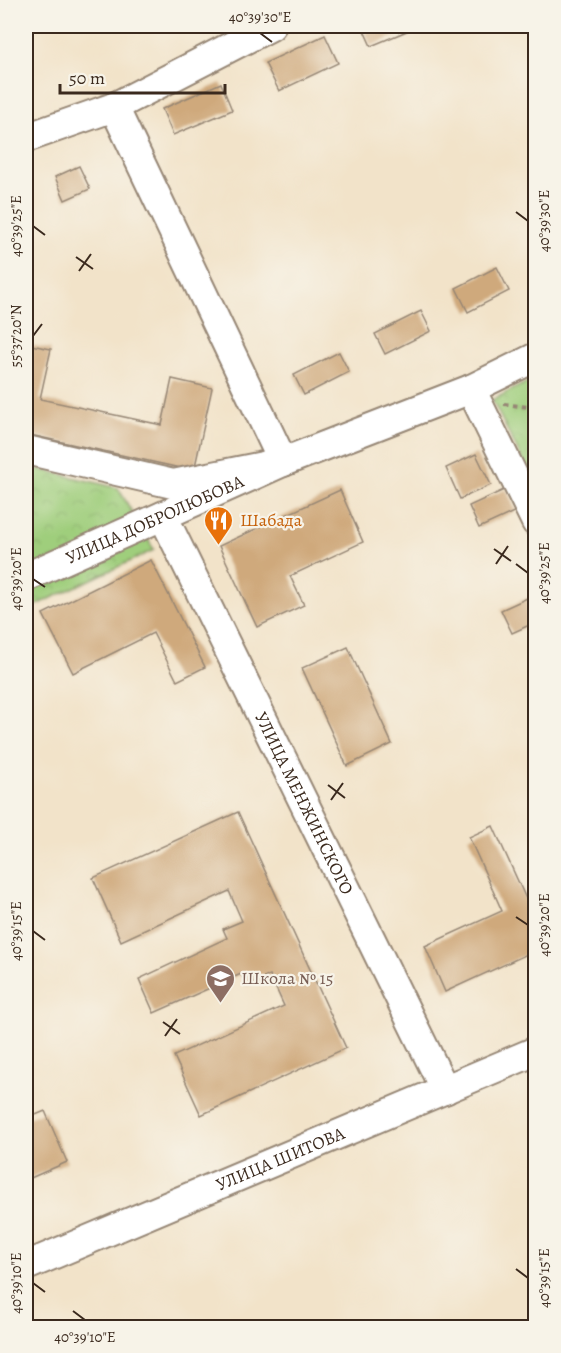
<svg xmlns="http://www.w3.org/2000/svg" width="561" height="1353" font-family="Alegreya,serif">
	<style>
		.park { fill: url(#park-crowns); stroke: #6d7c4d; stroke-width: 1.5 }
		.building { fill: #cfa97b }
		.lines { fill: none; stroke-linecap: round; stroke-linejoin: round }
		.minor-casing { stroke: #968674; stroke-width: 32 }
		.path { stroke: #968674; stroke-width: 4; stroke-dasharray: 4.5 4.5; stroke-linecap: butt }
		.minor { stroke: #fff; stroke-width: 28 }
		.ticks { fill: none; stroke: #3b2a1e; stroke-width: 2 }
		.labels { text-anchor: middle; stroke-width: 4.5; stroke-linejoin: round; paint-order: stroke }
		.street-label { font-size: 18px; fill: #3b2a1e; stroke: #f7f3e8 }
		.food-label { font-size: 18px; fill: #c56008; stroke: #f7f3e8; text-anchor: start }
		.education-label { font-size: 18px; fill: #785e54; stroke: #f7f3e8; text-anchor: start }
		.neatline { fill: none; stroke: #3b2a1e; stroke-width: 2 }
		.ticks-label { font-size: 15px; text-anchor: middle; fill: #3b2a1e }
	</style>
	<defs>
		<pattern id="park-crowns" width="20" height="18" patternUnits="userSpaceOnUse" patternTransform="scale(1.5)"><rect width="20" height="18" fill="#9fce7c"/><path d="M2 6a3 3 0 1 1 6 0M12 15a3 3 0 1 1 6 0" fill="none" stroke="#8ab16b"/></pattern>
	</defs>
	<rect width="100%" height="100%" fill="#f7f3e8"/>
	<filter id="ink" filterUnits="userSpaceOnUse"><feTurbulence type="fractalNoise" baseFrequency=".0167" numOctaves="2"/><feDisplacementMap in="SourceGraphic" scale="12" xChannelSelector="R" yChannelSelector="G"/><feConvolveMatrix kernelMatrix="1 2 1 2 8 2 1 2 1" color-interpolation-filters="sRGB"/></filter>
	<filter id="wash" filterUnits="userSpaceOnUse"><feTurbulence type="fractalNoise" baseFrequency=".008" numOctaves="4" result="noise"/><feDisplacementMap in="SourceGraphic" scale="24" xChannelSelector="R" yChannelSelector="G"/><feGaussianBlur stdDeviation="1.35" result="paint"/><feColorMatrix in="noise" values="0 0 0 0 0 0 0 0 0 0 0 0 0 0 0 0 0 1.4 0 .05"/><feComposite in="paint" operator="in"/></filter>
	<g filter="url(#wash)">
		<rect width="100%" height="100%" fill="#f2e3c9"/>
		<g class="park">
			<polygon points="535,378 535,485 492,400"/>
			<polygon points="26,466 118,488 154,550 26,610"/>
		</g>
		<g id="blocks">
			<g class="building">
				<polygon points="362,26 419,26 371,46"/>
				<polygon points="325,35 338,63 279,91 265,63"/>
				<polygon points="221,83 232,110 173,135 162,109"/>
				<polygon points="79,166 90,189 65,200 55,177"/>
				<polygon points="497,267 509,291 468,312 456,288"/>
				<polygon points="421,311 431,331 385,354 375,334"/>
				<polygon points="26,344 51,349 40,399 162,425 172,379 212,388 194,471 26,434"/>
				<polygon points="339,352 349,372 304,395 294,375"/>
				<polygon points="476,454 491,485 460,499 446,468"/>
				<polygon points="506,489 516,511 479,528 469,506"/>
				<polygon points="340,490 363,542 290,576 304,605 257,627 219,546"/>
				<polygon points="151,560 205,667 177,681 153,633 73,673 43,614"/>
				<polygon points="536,594 536,622 512,633 501,610"/>
				<polygon points="348,647 392,744 347,766 302,668"/>
				<polygon points="238,812 346,1048 201,1115 174,1056 284,1006 270,975 247,986 241,974 154,1013 139,979 227,938 223,929 242,921 229,891 121,941 93,878"/>
				<polygon points="493,826 527,901 536,897 536,950 445,992 425,946 502,911 469,837"/>
				<polygon points="45,1111 67,1162 26,1180 26,1119"/>
			</g>
		</g>
	</g>
	<g filter="url(#ink)">
		<use href="#blocks" fill-opacity="0" stroke="#968674" stroke-width="1.5"/>
		<g class="lines">
			<defs>
				<g id="minor">
					<polyline points="26,138 114,107 271,26"/>
					<polyline points="471,389 536,522"/>
					<polyline points="26,450 173,484 283,462 114,107"/>
					<path id="s1" d="M163 516 445 1090"/>
					<path id="s2" d="M26 577 283 462 471 389 536 357"/>
					<path id="s3" d="M26 1266 536 1051"/>
				</g>
			</defs>
			<use href="#minor" class="minor-casing"/>
			<polyline class="path" points="504,404 536,408"/>
			<use href="#minor" class="minor"/>
		</g>
	</g>
	<path class="ticks" d="M260 33 272 42M516 212 528 221M33 226 45 235M76 257 93 269M79 271 91 254M33 336 42 324M494 549 511 561M496 564 508 546M516 564 528 573M33 579 45 587M328 785 345 798M331 800 343 783M516 917 528 925M33 931 45 940M163 1022 180 1034M165 1036 177 1019M516 1269 528 1278M33 1283 45 1292M73 1311 85 1320"/>
	<defs>
		<symbol id="restaurant-pin" viewBox="-11 -11 22 30"><path d="M0 17L-7.5 6A9.5 9.5 0 1 1 7.5 6Z" fill="#e8710a" stroke="#f7f3e8"/><path d="M-5-6h1v4h1v-4h1v4h1v-4h1v5L-1.5 .5V6h-2V.5L-5-1ZM5-6V6H3V1.5H1.5Q1.5-4 5-6Z" fill="#fff"/></symbol>
		<symbol id="school-pin" viewBox="-11 -11 22 30"><path d="M0 17L-7.5 6A9.5 9.5 0 1 1 7.5 6Z" fill="#8d6e63" stroke="#f7f3e8"/><path d="M0-5L7-2L0 1L-7-2ZM-4 1L0 2.5L4 1V4Q0 6-4 4Z" fill="#fff"/></symbol>
	</defs>
	<g fill-rule="evenodd">
		<use href="#restaurant-pin" x="202" y="504" width="33" height="45"/>
		<use href="#school-pin" x="204" y="962" width="33" height="45"/>
	</g>
	<g class="labels">
		<g class="street-label">
			<text dy="6" stroke="none"><textPath href="#s2" startOffset="141">УЛИЦА ДОБРОЛЮБОВА</textPath></text>
			<text dy="6" stroke="none"><textPath href="#s1" startOffset="320">УЛИЦА МЕНЖИНСКОГО</textPath></text>
			<text dy="6" stroke="none"><textPath href="#s3" startOffset="276">УЛИЦА ШИТОВА</textPath></text>
		</g>
		<g class="food-label">
			<text x="240" y="526">Шабада</text>
		</g>
		<g class="education-label">
			<text x="241" y="984">Школа № 15</text>
		</g>
	</g>
	<rect width="561" height="1353" fill="none" stroke="#f7f3e8" stroke-width="66"/>
	<path d="M60 84v9h165v-9" fill="none" stroke="#3b2a1e" stroke-width="3"/>
	<text x="69" y="84" font-size="18" fill="#3b2a1e" stroke="#f7f3e8" stroke-width="4.5" paint-order="stroke">50 m</text>
	<rect x="33" y="33" width="495" height="1287" class="neatline"/>
	<g class="ticks-label">
		<text x="260" y="22">40°39'30"E</text>
		<text transform="translate(544 221) rotate(-90)" y="5">40°39'30"E</text>
		<text transform="translate(16 226) rotate(-90)" y="5">40°39'25"E</text>
		<text transform="translate(16 336) rotate(-90)" y="5">55°37'20"N</text>
		<text transform="translate(544 573) rotate(-90)" y="5">40°39'25"E</text>
		<text transform="translate(16 579) rotate(-90)" y="5">40°39'20"E</text>
		<text transform="translate(544 925) rotate(-90)" y="5">40°39'20"E</text>
		<text transform="translate(16 931) rotate(-90)" y="5">40°39'15"E</text>
		<text transform="translate(544 1278) rotate(-90)" y="5">40°39'15"E</text>
		<text transform="translate(16 1283) rotate(-90)" y="5">40°39'10"E</text>
		<text x="85" y="1342">40°39'10"E</text>
	</g>
</svg>
